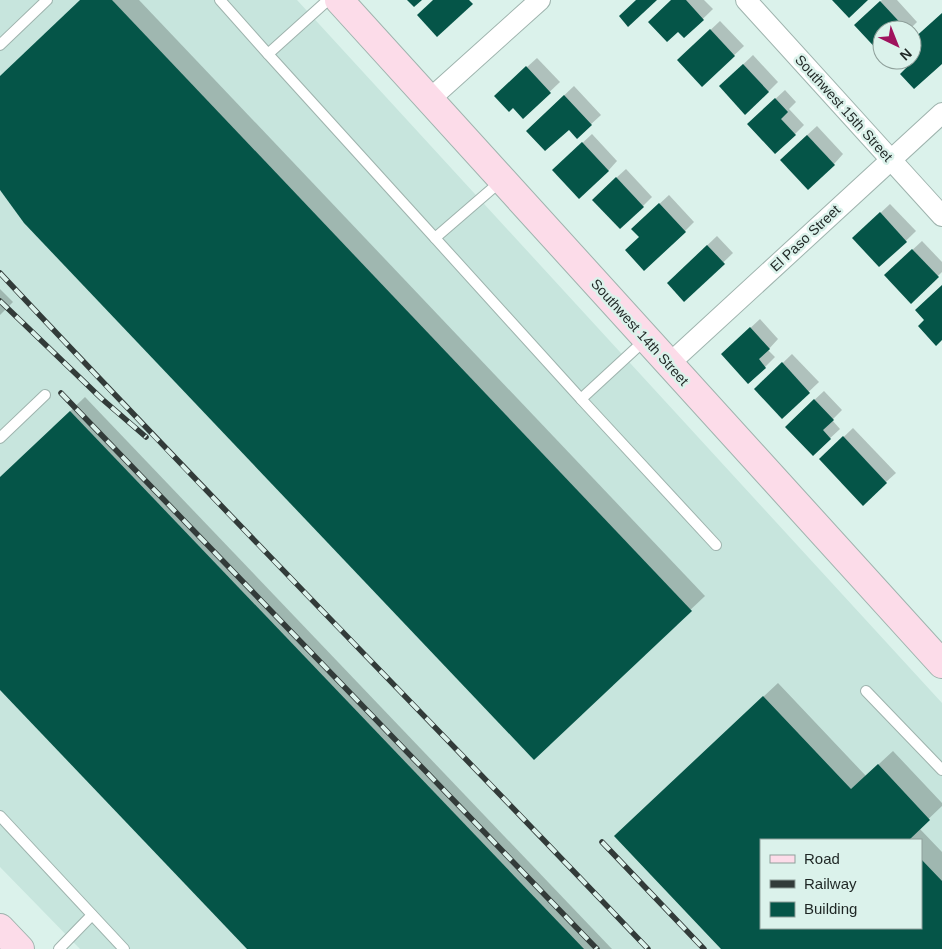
<svg xmlns="http://www.w3.org/2000/svg" width="942" height="949" font-family="Helvetica,sans-serif">
	<style>
		.built { fill: #c7e5dd; fill-rule: evenodd }
		.shadow { fill: #0003; fill-rule: evenodd }
		.building { fill: #055548 }
		.lines { fill: none; stroke-linecap: round; stroke-linejoin: round }
		.lane-casing { stroke: #9eb3ad; stroke-width: 12 }
		.street-casing { stroke: #9eb3ad; stroke-width: 22 }
		.secondary-casing { stroke: #9eb3ad; stroke-width: 30 }
		.lane { stroke: #fff; stroke-width: 10 }
		.street { stroke: #fff; stroke-width: 20 }
		.secondary { stroke: #fcdce9; stroke-width: 28 }
		.rail-casing { stroke: #323b39; stroke-width: 5.5 }
		.rail { stroke: #dbf2eb; stroke-width: 4; stroke-dasharray: 11; stroke-linecap: butt }
		.labels { text-anchor: middle; stroke-width: 5; stroke-linejoin: round; paint-order: stroke }
		.street-label { font-size: 14px; fill: #1e2624; stroke: #dbf2eb }
	</style>
	<rect width="100%" height="100%" fill="#dbf2eb"/>
	<path class="built" d="M0 0H297L942 703V949H80L0 867ZM761 840H921V928H761Z"/>
	<g class="shadow">
		<polygon points="81,0 139,0 705,596 534,758 0,188 0,77"/>
		<polygon points="672,0 704,0 713,9 684,37"/>
		<polygon points="882,0 897,0 917,22 909,30 882,30 882,53 865,16"/>
		<polygon points="720,21 744,46 702,85 688,51"/>
		<polygon points="753,55 778,82 768,92 730,77"/>
		<polygon points="537,58 560,82 523,117 505,87"/>
		<polygon points="574,86 601,115 577,137 569,128 537,121"/>
		<polygon points="785,90 796,102 789,109 804,125 795,134 758,115"/>
		<polygon points="817,126 843,154 834,164 791,150"/>
		<polygon points="592,134 617,161 608,171 563,161"/>
		<polygon points="626,169 652,197 643,206 603,190"/>
		<polygon points="669,195 694,222 685,231 640,237 642,220"/>
		<polygon points="890,204 916,231 880,266 861,231"/>
		<polygon points="717,236 733,253 684,300 678,273"/>
		<polygon points="922,241 942,262 942,272 911,302 895,266"/>
		<polygon points="0,289 13,302 0,315"/>
		<polygon points="760,319 778,339 768,350 775,357 749,383 732,345"/>
		<polygon points="792,354 819,382 782,417 765,380"/>
		<polygon points="824,391 842,410 832,420 840,429 813,454 796,417"/>
		<polygon points="85,397 612,949 249,949 0,689 0,478"/>
		<polygon points="853,428 896,473 886,482 830,450"/>
		<path d="M778 683 866 776 893 751 942 803V806L919 828 942 852V949H722L630 822ZM761 840H921V928H761Z"/>
	</g>
	<g class="building">
		<polygon points="80,0 112,0 692,611 534,760 24,223 0,190 0,76"/>
		<polygon points="407,0 422,0 414,7"/>
		<polygon points="433,0 469,0 473,4 437,37 417,15"/>
		<polygon points="636,0 657,0 628,27 619,16"/>
		<polygon points="671,0 686,0 704,20 684,38 678,32 667,42 648,22"/>
		<polygon points="832,0 868,0 849,18"/>
		<polygon points="880,1 907,30 882,30 882,55 854,25"/>
		<polygon points="942,13 942,64 914,89 900,74 909,65 904,60 912,60 912,40"/>
		<polygon points="710,29 735,56 702,87 677,60"/>
		<polygon points="743,64 769,92 745,115 719,86"/>
		<polygon points="526,66 551,93 523,119 513,108 509,112 494,96"/>
		<polygon points="564,95 592,125 577,139 569,130 545,151 526,131"/>
		<polygon points="775,98 788,112 781,119 796,135 775,154 747,124"/>
		<polygon points="807,135 835,165 808,190 780,160"/>
		<polygon points="582,142 609,171 579,199 552,170"/>
		<polygon points="616,177 644,207 620,229 592,200"/>
		<polygon points="659,203 686,232 644,271 625,250 639,237 631,229"/>
		<polygon points="880,212 907,242 879,267 852,238"/>
		<polygon points="707,245 725,264 684,302 667,283"/>
		<polygon points="912,249 939,277 911,304 884,275"/>
		<polygon points="942,285 942,340 936,346 918,326 924,320 915,310"/>
		<polygon points="750,327 770,349 759,359 766,368 748,384 721,354"/>
		<polygon points="782,362 810,393 782,419 754,389"/>
		<polygon points="814,399 834,420 823,430 831,439 813,456 785,427"/>
		<polygon points="70,411 584,949 247,949 0,690 0,477"/>
		<polygon points="843,436 887,483 863,506 819,459"/>
		<polygon points="763,696 851,789 878,764 930,820 909,840 761,840 761,928 921,928 921,859 942,881 942,949 721,949 614,836"/>
	</g>
	<g class="lines">
		<defs>
			<g id="lane">
				<polyline points="220,0 268,54 328,0"/>
				<polyline points="0,45 47,0"/>
				<polyline points="268,54 435,238 501,181"/>
				<polyline points="435,238 581,399"/>
				<polyline points="645,340 581,399 716,545"/>
				<polyline points="0,438 45,395"/>
				<polyline points="866,691 942,770"/>
				<polyline points="0,816 124,949"/>
				<polyline points="59,949 92,915"/>
			</g>
			<g id="street">
				<polyline points="746,0 942,216"/>
				<polyline points="430,99 540,0"/>
				<polyline points="669,364 942,113"/>
			</g>
			<g id="secondary">
				<polyline points="339,0 942,664"/>
				<polyline points="0,928 20,949"/>
			</g>
		</defs>
		<use href="#lane" class="lane-casing"/>
		<use href="#street" class="street-casing"/>
		<use href="#secondary" class="secondary-casing"/>
		<use href="#lane" class="lane"/>
		<use href="#street" class="street"/>
		<use href="#secondary" class="secondary"/>
		<defs>
			<g id="rail">
				<path d="M0 273C213 501 433 723 648 949"/>
				<polyline points="0,301 102,399 146,437"/>
				<polyline points="61,393 597,949"/>
				<polyline points="602,842 704,949"/>
			</g>
		</defs>
		<use href="#rail" class="rail-casing"/>
		<use href="#rail" class="rail"/>
	</g>
	<g class="labels">
		<g class="street-label">
			<text transform="translate(844 108) rotate(48)" y="5">Southwest 15th Street</text>
			<text transform="translate(805 238) rotate(-43)" y="5">El Paso Street</text>
			<text transform="translate(640 332) rotate(48)" y="5">Southwest 14th Street</text>
		</g>
	</g>
	<rect x="760" y="839" width="162" height="90" fill="#dbf2eb" stroke="#8fa09b"/>
	<rect x="770" y="855" width="25" height="8" fill="#fcdce9" stroke="#8fa09b"/>
	<text x="804" y="864" font-size="15" fill="#1e2624">Road</text>
	<rect x="770" y="880" width="25" height="8" fill="#323b39" stroke="#8fa09b"/>
	<text x="804" y="889" font-size="15" fill="#1e2624">Railway</text>
	<rect x="770" y="902" width="25" height="15" fill="#055548" stroke="#8fa09b"/>
	<text x="804" y="914" font-size="15" fill="#1e2624">Building</text>
	<g transform="translate(897 45) rotate(137)"><circle r="24" fill="#dbf2eb" stroke="#8fa09b"/>
	<path d="M0-4L9 19L0 12L-9 19Z" fill="#9f125d"/>
	<text y="-8" font-size="14" font-weight="bold" text-anchor="middle" fill="#1e2624">N</text>
	</g>
</svg>
